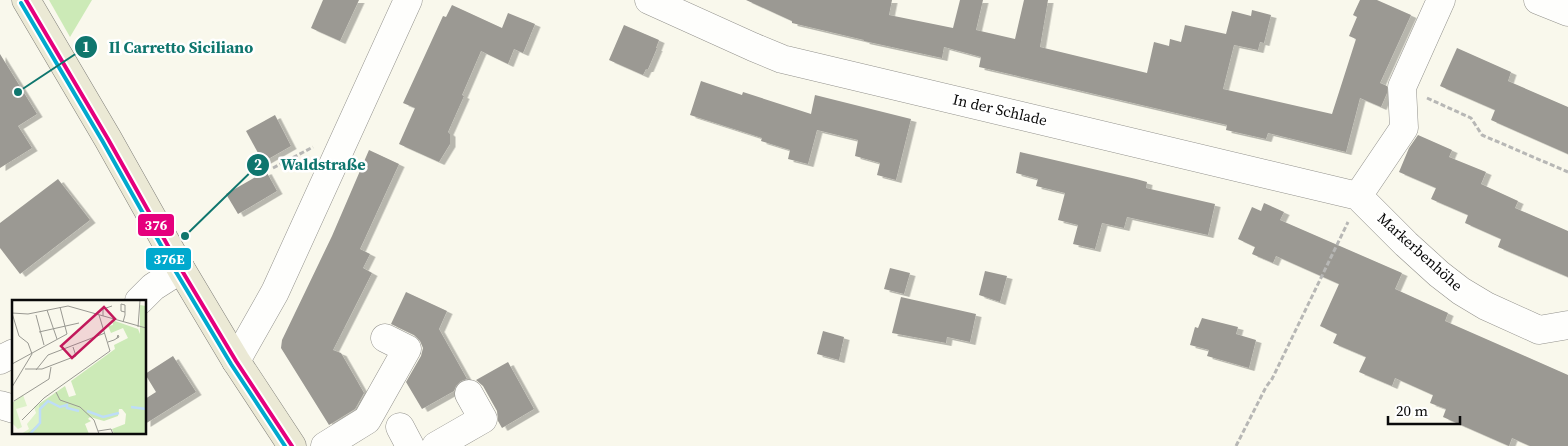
<svg xmlns="http://www.w3.org/2000/svg" width="1568" height="446" font-family="'Source Serif 4',serif">
	<style>
		.forest { fill: #cceab7 }
		.building { fill: #9b9993; filter: url(#shadow) }
		.lines { fill: none; stroke-linecap: round; stroke-linejoin: round }
		.minor-casing { stroke: #92918c; stroke-width: 29 }
		.major-casing { stroke: #7f7e79; stroke-width: 29 }
		.path { stroke: #b7b7b5; stroke-width: 3; stroke-dasharray: 5 2.5; stroke-linecap: butt }
		.minor { stroke: #fefefc; stroke-width: 28 }
		.major { stroke: #ebe9d5; stroke-width: 28 }
		.bus-1-casing { stroke: #fff; stroke-width: 8 }
		.bus-2-casing { stroke: #fff; stroke-width: 8 }
		.bus-1 { stroke: #e5007d; stroke-width: 4 }
		.bus-2 { stroke: #00a9ce; stroke-width: 4 }
		.labels { text-anchor: middle; stroke-width: 5; stroke-linejoin: round; paint-order: stroke }
		.street-label { font-size: 15px; fill: #0a0a0a; stroke: #fff }
		.inset-river { fill: none; stroke: #beddf7; stroke-width: 2.5 }
		.inset-road { fill: none; stroke: #999992; stroke-width: 1 }
		.view { fill: #c2185b; fill-opacity: 0.15; stroke: #c2185b; stroke-width: 2.5 }
		.inset-edge { fill: none; stroke: #0a0a0a; stroke-width: 2.5 }
		.leader { fill: none; stroke: #0f766e; stroke-width: 2 }
		.callout-dot { fill: #0f766e; stroke: #fff; stroke-width: 2 }
		.mark-label { font-size: 15px; text-anchor: middle; font-weight: bold; fill: #fff }
		.callout-label { font-size: 16px; text-anchor: middle; font-weight: bold; fill: #0f766e; stroke: #fff; stroke-width: 5; stroke-linejoin: round; paint-order: stroke }
		.line-badge { stroke: #fff; stroke-width: 2 }
		.badge-label { font-size: 14px; text-anchor: middle; font-weight: bold; fill: #fff }
	</style>
	<defs>
		<filter id="shadow"><feDropShadow dx="5.5" dy="3" stdDeviation="0" flood-color="#0004"/></filter>
	</defs>
	<rect width="100%" height="100%" fill="#f9f8ec"/>
	<polygon class="forest" points="49,0 92,0 70,37"/>
	<g class="building">
		<polygon points="323,0 359,0 340,41 311,28"/>
		<polygon points="746,0 892,0 889,15 953,28 960,0 983,0 976,30 1015,39 1024,0 1048,0 1040,47 1147,73 1154,42 1169,46 1170,39 1181,42 1185,25 1226,34 1232,11 1251,16 1252,10 1271,15 1264,43 1260,42 1258,50 1234,45 1223,89 1332,114 1356,39 1349,36 1357,17 1353,15 1360,0 1377,0 1411,15 1380,83 1387,86 1387,93 1381,107 1360,98 1346,152 1268,133 1266,139 1226,130 1227,125 979,67 981,57 944,47 942,58 864,41 864,40 792,23 792,21"/>
		<polygon points="452,5 502,28 508,13 535,24 523,53 514,49 508,64 481,51 462,95 464,96 448,132 450,134 450,144 439,162 399,144 415,108 403,103 443,16 446,17"/>
		<polygon points="624,25 659,40 656,48 657,48 648,69 646,69 643,75 609,60"/>
		<polygon points="1457,48 1511,72 1508,81 1568,107 1568,154 1491,120 1495,110 1440,86"/>
		<polygon points="0,54 37,114 18,126 32,148 0,168"/>
		<polygon points="701,81 742,95 743,92 811,114 815,95 911,119 896,180 877,175 880,163 855,156 858,140 817,130 808,164 788,159 790,150 761,141 762,138 690,115"/>
		<polygon points="275,115 291,146 263,162 246,131"/>
		<polygon points="1418,135 1452,150 1449,157 1486,172 1481,184 1518,201 1515,208 1568,231 1568,277 1498,247 1501,239 1465,223 1468,215 1431,199 1436,188 1399,172 1409,148"/>
		<polygon points="369,150 399,164 360,249 370,254 363,268 372,273 333,350 341,353 364,393 355,409 329,425 281,348 282,340 332,236"/>
		<polygon points="1020,152 1136,179 1147,182 1146,188 1215,204 1208,235 1127,217 1124,228 1102,223 1095,249 1073,244 1078,225 1058,220 1065,193 1036,186 1038,179 1016,173"/>
		<polygon points="266,171 277,191 238,214 226,194"/>
		<polygon points="58,179 90,220 20,274 0,248 0,223"/>
		<polygon points="1264,203 1284,212 1280,220 1402,273 1395,289 1448,313 1445,321 1568,375 1568,446 1530,446 1512,438 1509,446 1443,417 1446,409 1430,403 1433,395 1395,378 1392,386 1359,372 1366,357 1333,343 1337,334 1320,326 1339,284 1276,256 1273,263 1252,254 1255,247 1238,239 1252,207 1261,211"/>
		<polygon points="890,268 910,273 904,294 884,289"/>
		<polygon points="985,271 1007,276 1000,302 979,295"/>
		<polygon points="406,292 447,311 439,329 467,379 461,381 456,386 454,391 422,409 406,382 421,356 423,348 420,341 414,335 391,324"/>
		<polygon points="901,297 976,314 970,342 947,337 946,343 892,333"/>
		<polygon points="1202,318 1238,327 1236,334 1256,340 1249,368 1207,356 1209,350 1190,345 1195,327 1198,328"/>
		<polygon points="823,331 844,337 839,360 817,354"/>
		<polygon points="173,356 196,392 145,424 145,399 156,392 145,374"/>
		<polygon points="508,362 534,409 502,428 498,421 497,411 483,386 476,380"/>
	</g>
	<g class="lines">
		<defs>
			<g id="minor">
				<polyline points="649,0 753,47 782,59 1358,196 1406,244 1439,274 1461,291 1486,306 1539,330 1568,325"/>
				<polyline points="1538,0 1568,12"/>
				<polyline points="1358,196 1404,128 1402,87 1441,0"/>
				<polyline points="139,301 153,287 181,269"/>
				<polyline points="0,360 14,353"/>
				<polyline points="236,361 275,292 408,0"/>
				<polyline points="0,405 14,409"/>
				<polyline points="400,427 410,446"/>
				<polyline points="325,446 367,420 407,349 385,338"/>
				<polyline points="436,446 483,419 469,394"/>
			</g>
			<polyline id="major" points="26,0 108,139 181,269 236,361 292,446"/>
		</defs>
		<use href="#minor" class="minor-casing"/>
		<use href="#major" class="major-casing"/>
		<g class="path">
			<polyline points="1427,98 1471,118 1482,135 1568,172"/>
			<polyline points="273,168 313,147"/>
			<polyline points="1236,446 1266,387 1272,379 1348,222"/>
		</g>
		<use href="#minor" class="minor"/>
		<use href="#major" class="major"/>
		<defs>
			<polyline id="bus-1" points="26,0 108,139 181,269 236,361 292,446"/>
			<polyline id="bus-2" points="21,3 103,142 176,272 231,364 285,446"/>
		</defs>
		<use href="#bus-1" class="bus-1-casing"/>
		<use href="#bus-2" class="bus-2-casing"/>
		<use href="#bus-1" class="bus-1"/>
		<use href="#bus-2" class="bus-2"/>
	</g>
	<g class="labels">
		<g class="street-label">
			<text transform="translate(1000 110) rotate(13)" y="5">In der Schlade</text>
			<text transform="translate(1420 252) rotate(42)" y="5">Markerbenhöhe</text>
		</g>
	</g>
	<g transform="translate(12 300)">
		<rect width="134" height="134" fill="#f9f8ec"/>
		<path d="M11 95 15 106 4 109 10 127 6 129 0 123V103ZM27 104V123L14 134H9L17 129 15 124 24 113 22 107Z" fill="#ddf2c9"/>
		<path d="M128 5 134 6V134H102L100 129 113 124 114 114 110 109H107L106 116 92 121 78 117 76 119 79 121 73 124 77 134H14L27 123V104L53 86 57 97 64 95 59 81 103 49 102 45 116 38 111 28 99 33 96 26 101 25 100 20 126 29 128 34Z" fill="#cceab7"/>
		<path class="inset-river" d="M119 107 134 109M75 111 91 117 107 113M18 134 28 123V109L36 101 48 107 55 105V108L67 111"/>
		<path class="inset-road" d="M35 10 45 39M0 13 16 14 56 6 134 28M24 15 32 45M91 16V9L100 6M111 22 113 15V5L109 4V11L113 12M126 27 128 0M27 32 67 23M96 42 102 40 107 37 106 35 105 38M0 64 55 34 48 7M13 69H30L64 56 61 47M24 70 36 55 93 33M0 87 20 54 16 43 7 36 0 13M44 92 48 100 68 107 82 120 87 134M2 101 37 79 39 67M10 120 32 98 98 51 87 15M86 131 99 129 101 134"/>
		<path class="view" d="M92 7 103 19 60 58 49 46Z"/>
		<rect width="134" height="134" class="inset-edge"/>
	</g>
	<path class="leader" d="M18 92L86 47M185 236L258 165"/>
	<g class="callout-dot">
		<circle cx="18" cy="92" r="5"/>
		<circle cx="185" cy="236" r="5"/>
		<circle cx="86" cy="47" r="12"/>
		<circle cx="258" cy="165" r="12"/>
	</g>
	<g class="mark-label">
		<text x="86" y="52">1</text>
		<text x="258" y="170">2</text>
	</g>
	<g class="callout-label">
		<text x="181" y="53">Il Carretto Siciliano</text>
		<text x="323" y="170">Waldstraße</text>
	</g>
	<g class="line-badge">
		<rect x="137" y="213" width="38" height="24" rx="5" fill="#e5007d"/>
		<rect x="145" y="247" width="47" height="24" rx="5" fill="#00a9ce"/>
	</g>
	<g class="badge-label">
		<text x="156" y="230">376</text>
		<text x="169" y="264">376E</text>
	</g>
	<path d="M1388 416v8h72v-8" fill="none" stroke="#0a0a0a" stroke-width="2.5"/>
	<text x="1396" y="416" font-size="15" fill="#0a0a0a" stroke="#ffffff" stroke-width="4" paint-order="stroke">20 m</text>
</svg>
